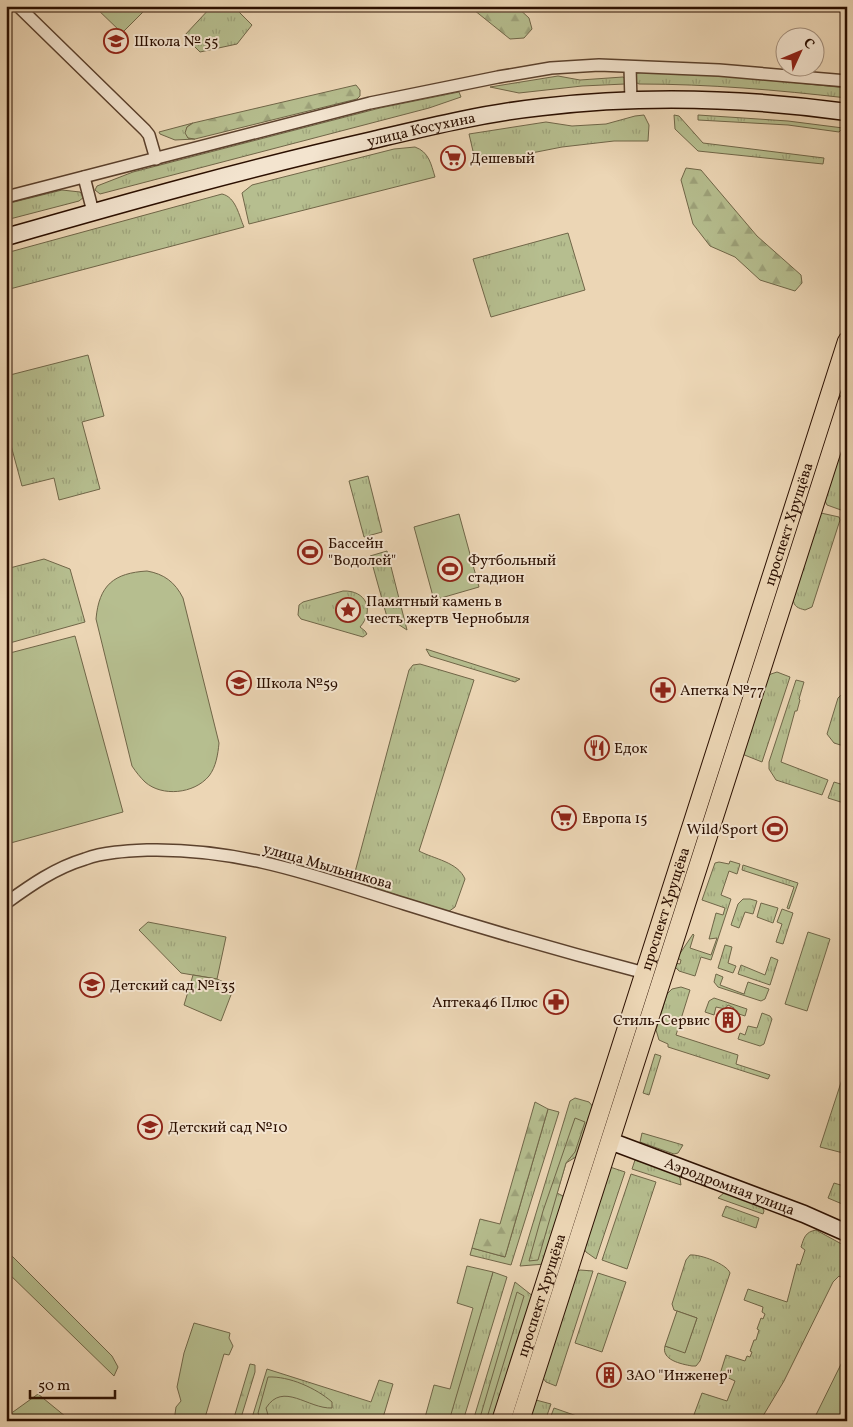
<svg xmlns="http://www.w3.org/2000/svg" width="853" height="1427" font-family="Vollkorn,serif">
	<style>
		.grass { fill: url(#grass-tufts); stroke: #706648 }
		.forest { fill: url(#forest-firs); stroke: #706648 }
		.garden { fill: #b6be8f; stroke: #706648 }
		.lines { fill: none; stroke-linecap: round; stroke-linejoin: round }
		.street-casing { stroke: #5b412d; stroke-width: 14 }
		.secondary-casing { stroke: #2b0f00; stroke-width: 19 }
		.primary-casing { stroke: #2b0f00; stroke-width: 20 }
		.street { stroke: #f3e4cf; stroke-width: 11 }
		.secondary { stroke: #f3e4cf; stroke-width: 16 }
		.primary { stroke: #ecd6b5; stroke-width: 18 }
		.labels { text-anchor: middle; stroke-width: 4; stroke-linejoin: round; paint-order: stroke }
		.poi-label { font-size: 15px; fill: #2b0f00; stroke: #f3e4cf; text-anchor: start }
		.street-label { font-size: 15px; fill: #2b0f00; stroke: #f3e4cf }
	</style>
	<defs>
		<pattern id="grass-tufts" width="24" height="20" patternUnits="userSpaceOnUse" patternTransform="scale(1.25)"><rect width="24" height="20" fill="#b6be8f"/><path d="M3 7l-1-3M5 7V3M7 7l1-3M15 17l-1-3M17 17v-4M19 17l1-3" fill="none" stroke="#9da27a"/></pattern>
		<pattern id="forest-firs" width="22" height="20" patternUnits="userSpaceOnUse" patternTransform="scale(1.25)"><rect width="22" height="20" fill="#b6be8f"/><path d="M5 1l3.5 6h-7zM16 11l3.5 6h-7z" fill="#9da27a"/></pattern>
	</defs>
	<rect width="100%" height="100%" fill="#ecd6b5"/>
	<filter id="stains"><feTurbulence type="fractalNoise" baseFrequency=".004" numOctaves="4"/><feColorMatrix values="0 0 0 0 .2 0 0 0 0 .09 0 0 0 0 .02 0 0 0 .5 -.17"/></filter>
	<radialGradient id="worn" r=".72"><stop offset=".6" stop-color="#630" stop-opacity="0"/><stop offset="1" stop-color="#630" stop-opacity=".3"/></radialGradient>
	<g class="grass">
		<polygon points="212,6 233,6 252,25 237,44 200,52 184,36"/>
		<path d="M643 72 740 77 847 88V98C777 90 709 84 639 84L635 82 634 74Z"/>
		<polygon points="558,76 580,80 623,77 626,79 625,84 582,86 519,93 490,87"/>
		<polygon points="459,92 461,97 429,108 100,194 95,190 97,186 133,172 380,108"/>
		<polygon points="644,115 649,125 648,141 614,141 562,147 476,164 469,134 546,122 572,126 606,124 635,116"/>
		<polygon points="674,115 679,116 703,143 824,158 823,164 698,151 675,129"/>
		<polygon points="698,115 788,121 843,128 839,132 788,125 698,120"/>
		<polygon points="193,123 187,127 188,138 195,139 175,140 160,134 159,132"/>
		<path d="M415 147C429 152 431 164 435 177L249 224 242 193 252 185 394 149Z"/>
		<polygon points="62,190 80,192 84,197 79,201 6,220 6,204"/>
		<path d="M222 194C236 197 239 216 244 227L6 290V253Z"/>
		<polygon points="568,233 585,290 491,317 473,259"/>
		<polygon points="88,355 104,416 82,422 100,489 59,500 54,478 22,486 6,427 6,376"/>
		<polygon points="847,356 847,377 658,970 651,968"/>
		<polygon points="847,429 847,498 841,510 827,505 824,499"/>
		<polygon points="368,476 382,532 364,537 349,481"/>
		<path d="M821 513 839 517 840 520 812 607 805 610C798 608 794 607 793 599L818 515Z"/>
		<polygon points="387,551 407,630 387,617 370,556"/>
		<polygon points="44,559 70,569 85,622 6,644 6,569"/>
		<path d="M343 591C366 590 375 610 360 627L365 631 367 634 363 637 301 619 298 615 299 605 303 602Z"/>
		<polygon points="426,649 520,679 515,682 430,656"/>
		<path d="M420 664 474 680 419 851C434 859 458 862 465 879L455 907 448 912 360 883 357 879 355 872 409 670 413 665Z"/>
		<polygon points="777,672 790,677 762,762 742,754 766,677 771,674"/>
		<polygon points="796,680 804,682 799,699 800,700 797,711 795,711 781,762 828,780 822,795 776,780 769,769 769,762"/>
		<polygon points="842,694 847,695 847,747 834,743 827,734 838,698"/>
		<polygon points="834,782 847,786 847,804 828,798"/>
		<polygon points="730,861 740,864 737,874 729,871 721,895 731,899 711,960 701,957 695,976 679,971 675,967 675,963 680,964 681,960 677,958 693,934 694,935 690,948 711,955 717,938 709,939 716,913 723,915 725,908 702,900 715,863 719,862 729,864"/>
		<polygon points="743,865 798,883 789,909 787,908 794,887 742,870"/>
		<polygon points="743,899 750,899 757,901 753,914 745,912 739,928 731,925 738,904"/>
		<polygon points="761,903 778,908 773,923 757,917"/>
		<polygon points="782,909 793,913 783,944 776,942 782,924 777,922"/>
		<polygon points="148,922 226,937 217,979 181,973 139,930"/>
		<polygon points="808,932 830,939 807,1011 785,1004"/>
		<polygon points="725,945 732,947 728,963 736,966 733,973 718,968"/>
		<polygon points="771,957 778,960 770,985 738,974 741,965 765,975"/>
		<polygon points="716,974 723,977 720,985 744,994 748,982 769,989 765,999 761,1001 718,987 714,982"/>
		<polygon points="681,987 690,990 676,1035 738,1055 736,1064 770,1075 768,1079 668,1047 668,1044 659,1040 656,1030 667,994 672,989"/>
		<polygon points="714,998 747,1009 745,1016 733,1012 734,1008 728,1005 725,1009 716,1007 714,1015 705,1012 709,1001"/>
		<polygon points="762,1013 770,1016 772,1019 764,1044 760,1046 738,1039 740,1033 745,1035 748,1026 757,1028"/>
		<polygon points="655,1054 661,1056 649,1095 643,1093"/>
		<polygon points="847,1064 847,1154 820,1147"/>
		<polygon points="575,1098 589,1102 595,1109 579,1155 566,1163 557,1193 563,1196 565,1202 545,1264 520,1266 570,1101"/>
		<polygon points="548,1109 559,1112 511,1265 470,1255 472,1248 505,1257"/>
		<polygon points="642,1133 683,1145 678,1153 674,1154 640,1142"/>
		<polygon points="635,1160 674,1172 680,1178 681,1185 632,1169"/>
		<polygon points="610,1167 625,1172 596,1259 586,1252 583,1247"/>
		<polygon points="631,1174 656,1182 627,1269 602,1260"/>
		<polygon points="834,1183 847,1187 847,1206 828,1198"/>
		<polygon points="725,1192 761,1204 764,1211 763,1214 718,1198"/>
		<polygon points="726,1206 759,1218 756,1228 722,1216"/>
		<path d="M816 1230 847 1247V1280L839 1276 833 1282 784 1381 760 1421 692 1420 702 1393 727 1401 735 1381 720 1374 726 1355 745 1361 747 1356 750 1357 752 1352 750 1351 754 1340H756L759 1330 757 1329 761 1318 763 1319 765 1314 762 1312 763 1307 744 1300 748 1289 787 1302 797 1264 800 1265 805 1250 801 1247C804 1238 805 1232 816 1230Z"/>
		<path d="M690 1255C700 1254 727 1264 730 1273L700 1361 696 1366H692C681 1364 661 1360 665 1346L685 1352 697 1318 674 1310 672 1304 686 1260Z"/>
		<polygon points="580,1270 593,1271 556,1386 546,1382 542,1377 574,1273"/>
		<polygon points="493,1272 507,1277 463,1421 448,1421"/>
		<polygon points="598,1273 626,1282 602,1352 575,1343"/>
		<polygon points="515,1282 534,1297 495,1421 473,1421"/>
		<polygon points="267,1369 371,1402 379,1380 393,1384 382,1421 251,1421"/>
		<polygon points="536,1400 551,1404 545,1421 528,1421"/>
		<polygon points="554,1408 591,1421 549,1421"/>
	</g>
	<g class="forest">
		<polygon points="469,6 516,6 529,18 532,29 524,38 510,39"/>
		<polygon points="356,85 360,90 360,96 357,99 195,139 188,138 185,133 187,127 193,123"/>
		<polygon points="686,168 701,170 757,236 801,275 802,283 795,291 760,280 735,257 710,246 693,224 681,180"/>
		<polygon points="535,1102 548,1109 505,1257 472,1248 480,1219 500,1224"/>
		<polygon points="575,1118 585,1122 575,1152 566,1163 538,1260 529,1261 543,1211"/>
		<polygon points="250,1364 255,1365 255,1372 240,1421 233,1421"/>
	</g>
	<g class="garden">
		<polygon points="94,6 141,6 145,10 122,33"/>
		<polygon points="459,514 479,587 434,600 414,527"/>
		<path d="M147 571C164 574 175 582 183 598L219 743C218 754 216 767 209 776 194 794 162 797 145 782 140 777 136 772 132 766L96 619C99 585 114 573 147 571Z"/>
		<polygon points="75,636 123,812 7,844 6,654"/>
		<polygon points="193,975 217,979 234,987 221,1021 184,1005"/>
		<polygon points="6,1250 112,1356 118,1367 114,1376 6,1271"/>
		<polygon points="467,1266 493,1272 449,1421 424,1421 434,1385 450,1389 473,1308 457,1303"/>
		<polygon points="517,1292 524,1296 486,1421 479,1421"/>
		<polygon points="677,1311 697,1318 685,1353 665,1346"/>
		<polygon points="194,1323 230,1333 229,1338 233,1346 229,1355 224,1354 204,1421 174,1421 176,1407 181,1401 177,1387 184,1353"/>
		<polygon points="847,1352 847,1421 813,1421"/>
		<path d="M268 1377C289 1376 316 1388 332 1402V1408C308 1409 283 1381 266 1408L268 1415 272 1421H262L258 1413Z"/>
		<polygon points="38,1394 71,1421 6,1421 6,1417"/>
	</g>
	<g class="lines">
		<defs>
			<g id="street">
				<polyline points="18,6 145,130 149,135 156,159"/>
				<polyline points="630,67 631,101"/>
				<polyline points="84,177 93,212"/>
				<polyline points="6,197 370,103 498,77 551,68 599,65 719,70 847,81"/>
				<path d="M6 903C31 885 55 868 85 859 104 852 127 851 148 850 242 848 318 877 405 904 484 929 564 952 645 973"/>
			</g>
			<g id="secondary">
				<path id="s1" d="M6 237C128 202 249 168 373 140 428 127 485 113 542 107 643 95 746 98 847 112"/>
				<path id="s2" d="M610 1141 804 1214 847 1233"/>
			</g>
			<g id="primary">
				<path id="s3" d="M501 1421 847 341"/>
				<polyline points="520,1421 847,403"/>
			</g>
		</defs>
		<use href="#street" class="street-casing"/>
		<use href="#secondary" class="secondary-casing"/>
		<use href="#primary" class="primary-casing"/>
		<use href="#street" class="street"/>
		<use href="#secondary" class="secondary"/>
		<use href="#primary" class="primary"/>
	</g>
	<defs>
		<symbol id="school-ring" viewBox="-11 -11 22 22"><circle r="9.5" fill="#f3e4cf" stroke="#8f2418" stroke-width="1.5"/><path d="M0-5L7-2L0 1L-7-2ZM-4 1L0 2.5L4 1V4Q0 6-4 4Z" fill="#8f2418"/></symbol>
		<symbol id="supermarket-ring" viewBox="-11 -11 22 22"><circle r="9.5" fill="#f3e4cf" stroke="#8f2418" stroke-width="1.5"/><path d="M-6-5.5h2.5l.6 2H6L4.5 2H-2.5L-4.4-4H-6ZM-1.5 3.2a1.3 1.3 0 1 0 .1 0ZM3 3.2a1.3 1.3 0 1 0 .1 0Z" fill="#8f2418"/></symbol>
		<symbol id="stadium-ring" viewBox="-11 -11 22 22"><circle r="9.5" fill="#f3e4cf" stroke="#8f2418" stroke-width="1.5"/><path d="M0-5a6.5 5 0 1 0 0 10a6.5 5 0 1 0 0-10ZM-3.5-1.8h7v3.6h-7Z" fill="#8f2418"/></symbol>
		<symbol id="sight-ring" viewBox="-11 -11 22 22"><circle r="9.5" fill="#f3e4cf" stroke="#8f2418" stroke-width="1.5"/><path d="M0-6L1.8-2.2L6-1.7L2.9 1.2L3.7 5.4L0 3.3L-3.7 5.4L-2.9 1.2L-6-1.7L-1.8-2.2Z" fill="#8f2418"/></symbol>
		<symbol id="pharmacy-ring" viewBox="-11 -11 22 22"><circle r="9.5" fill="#f3e4cf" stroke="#8f2418" stroke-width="1.5"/><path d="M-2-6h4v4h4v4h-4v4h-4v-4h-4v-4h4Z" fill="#8f2418"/></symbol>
		<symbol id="restaurant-ring" viewBox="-11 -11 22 22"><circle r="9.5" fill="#f3e4cf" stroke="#8f2418" stroke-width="1.5"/><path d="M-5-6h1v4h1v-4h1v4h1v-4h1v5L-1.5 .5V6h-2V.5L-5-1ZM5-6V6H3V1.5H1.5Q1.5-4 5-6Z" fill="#8f2418"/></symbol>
		<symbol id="building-ring" viewBox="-11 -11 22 22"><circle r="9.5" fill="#f3e4cf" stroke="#8f2418" stroke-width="1.5"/><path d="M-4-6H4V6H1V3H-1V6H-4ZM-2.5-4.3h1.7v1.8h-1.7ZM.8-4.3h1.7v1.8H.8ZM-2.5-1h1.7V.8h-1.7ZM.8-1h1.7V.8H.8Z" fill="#8f2418"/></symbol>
	</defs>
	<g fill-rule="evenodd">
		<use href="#school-ring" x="102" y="27" width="28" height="28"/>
		<use href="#supermarket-ring" x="439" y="144" width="28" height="28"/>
		<use href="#stadium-ring" x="296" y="538" width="28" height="28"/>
		<use href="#stadium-ring" x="436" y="555" width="28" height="28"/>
		<use href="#sight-ring" x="334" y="596" width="28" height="28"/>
		<use href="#school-ring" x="225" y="669" width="28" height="28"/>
		<use href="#pharmacy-ring" x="649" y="676" width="28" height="28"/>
		<use href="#restaurant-ring" x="583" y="734" width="28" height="28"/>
		<use href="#supermarket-ring" x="550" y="804" width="28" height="28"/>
		<use href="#stadium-ring" x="761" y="815" width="28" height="28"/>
		<use href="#school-ring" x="78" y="971" width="28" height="28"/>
		<use href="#pharmacy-ring" x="542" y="988" width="28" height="28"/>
		<use href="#building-ring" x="714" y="1006" width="28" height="28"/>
		<use href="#school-ring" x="136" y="1113" width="28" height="28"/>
		<use href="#building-ring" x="595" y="1361" width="28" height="28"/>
	</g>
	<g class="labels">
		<g class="poi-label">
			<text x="134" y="46">Школа № 55</text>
			<text x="470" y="163">Дешевый</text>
			<text x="328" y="548">Бассейн<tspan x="328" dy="17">"Водолей"</tspan></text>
			<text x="468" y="565">Футбольный<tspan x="468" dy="17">стадион</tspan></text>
			<text x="366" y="606">Памятный камень в<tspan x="366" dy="17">честь жертв Чернобыля</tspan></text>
			<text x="256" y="688">Школа №59</text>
			<text x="680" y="695">Апетка №77</text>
			<text x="614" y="753">Едок</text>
			<text x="582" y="823">Европа 15</text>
			<text x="758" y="834" text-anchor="end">Wild Sport</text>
			<text x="110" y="990">Детский сад №135</text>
			<text x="538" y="1007" text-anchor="end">Аптека46 Плюс</text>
			<text x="710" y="1025" text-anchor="end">Стиль-Сервис</text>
			<text x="168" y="1132">Детский сад №10</text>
			<text x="626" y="1380">ЗАО "Инженер"</text>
		</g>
		<g class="street-label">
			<text dy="5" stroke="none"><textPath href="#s1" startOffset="429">улица Косухина</textPath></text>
			<text dy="5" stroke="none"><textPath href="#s3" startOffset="942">проспект Хрущёва</textPath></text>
			<text transform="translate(328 866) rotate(16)" y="5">улица Мыльникова</text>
			<text dy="5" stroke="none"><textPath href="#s3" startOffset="538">проспект Хрущёва</textPath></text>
			<text dy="5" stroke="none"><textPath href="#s2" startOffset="128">Аэродромная улица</textPath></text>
			<text dy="5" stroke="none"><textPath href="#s3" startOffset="132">проспект Хрущёва</textPath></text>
		</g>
	</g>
	<rect width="853" height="1427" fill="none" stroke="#ecd6b5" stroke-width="25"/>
	<rect x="8" y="8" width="838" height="1412" fill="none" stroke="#2b0f00" stroke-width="2.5"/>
	<rect x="12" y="12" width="828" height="1402" fill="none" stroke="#2b0f00"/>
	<g transform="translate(800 52) rotate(46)"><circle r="24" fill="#f3e4cf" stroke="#a38f7c"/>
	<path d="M0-4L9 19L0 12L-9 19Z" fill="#8f2418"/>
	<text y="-8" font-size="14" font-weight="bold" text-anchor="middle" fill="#2b0f00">С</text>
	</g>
	<path d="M30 1390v8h85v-8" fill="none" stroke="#2b0f00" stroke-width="2.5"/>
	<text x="38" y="1390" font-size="15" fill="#2b0f00" stroke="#f3e4cf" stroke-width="4" paint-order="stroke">50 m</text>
	<rect width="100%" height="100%" filter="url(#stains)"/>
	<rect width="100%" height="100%" fill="url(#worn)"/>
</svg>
